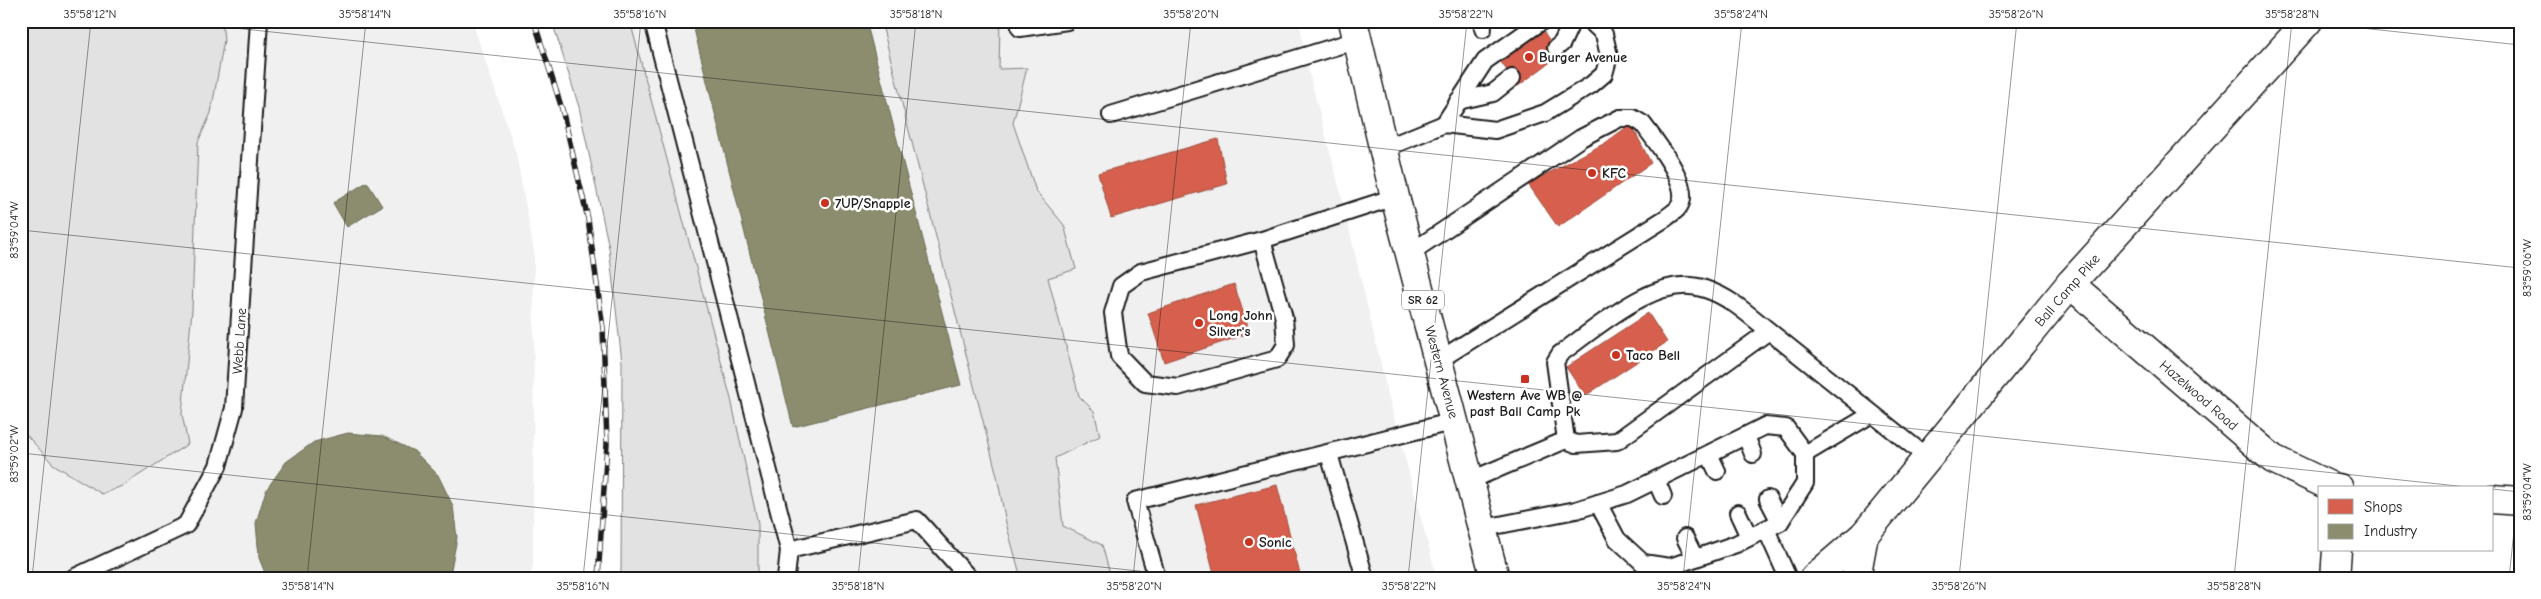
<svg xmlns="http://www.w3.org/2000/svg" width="2541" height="599" font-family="'Comic Neue',sans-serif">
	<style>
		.built { fill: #f0f0f0 }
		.green { fill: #e2e2e2; stroke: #7f7f7f }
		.shops { fill: #d6604d; stroke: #9e4c3e }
		.industry { fill: #8c8c6e; stroke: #6a6a55 }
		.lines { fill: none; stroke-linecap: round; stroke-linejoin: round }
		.service-casing { stroke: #1c1c1c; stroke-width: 20 }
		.minor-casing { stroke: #1c1c1c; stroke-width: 31 }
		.tertiary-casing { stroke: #1c1c1c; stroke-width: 31 }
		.primary-casing { stroke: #1c1c1c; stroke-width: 31 }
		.service { stroke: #fff; stroke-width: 16 }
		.minor { stroke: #fff; stroke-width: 28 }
		.tertiary { stroke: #fff; stroke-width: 28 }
		.primary { stroke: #fff; stroke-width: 28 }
		.rail-casing { stroke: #1c1c1c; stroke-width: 5.5 }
		.rail { stroke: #fff; stroke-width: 4; stroke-dasharray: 11; stroke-linecap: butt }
		.ticks { fill: none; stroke: #1c1c1c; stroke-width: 1; stroke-opacity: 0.45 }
		.poi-dot { fill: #c8321e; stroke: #fff; stroke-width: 2 }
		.labels { text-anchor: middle; stroke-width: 5; stroke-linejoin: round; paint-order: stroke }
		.shield { fill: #fff; stroke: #606060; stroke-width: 1 }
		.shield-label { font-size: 12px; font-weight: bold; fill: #1c1c1c }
		.poi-label { font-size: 14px; font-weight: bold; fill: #1c1c1c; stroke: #fff; text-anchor: start }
		.street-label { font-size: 14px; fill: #1c1c1c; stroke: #fff }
		.neatline { fill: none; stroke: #1c1c1c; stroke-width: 2 }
		.ticks-label { font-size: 12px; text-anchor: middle; fill: #1c1c1c }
	</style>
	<rect width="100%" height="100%" fill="#fff"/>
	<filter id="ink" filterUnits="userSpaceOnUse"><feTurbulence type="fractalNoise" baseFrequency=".02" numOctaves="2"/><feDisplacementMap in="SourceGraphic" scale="10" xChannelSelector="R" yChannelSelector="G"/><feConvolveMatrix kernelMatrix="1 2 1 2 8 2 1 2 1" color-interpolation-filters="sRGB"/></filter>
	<g filter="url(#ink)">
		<g class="built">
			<polygon points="21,21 472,21 516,153 534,251 533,565 530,578 21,578"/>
			<polygon points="567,21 1299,21 1309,73 1341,194 1387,391 1437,578 634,578 634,291"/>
		</g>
		<g class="green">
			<polygon points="21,21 222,21 224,40 211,113 198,142 192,310 182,414 188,444 122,486 102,494 53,464 21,429"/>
			<polygon points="552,21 630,21 731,399 758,524 758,578 621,578 622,362 609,248 579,107"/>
			<polygon points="881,21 1000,21 999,69 1027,68 1013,123 1036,191 1064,225 1076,269 1048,278 1079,396 1094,411 1100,436 1055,458 1063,526 1102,545 1111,578 1021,578 1006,523 997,476"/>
		</g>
		<g class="shops">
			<polygon points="1541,28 1560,55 1518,86 1498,58"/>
			<polygon points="1631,124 1651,163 1558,227 1528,184 1605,143"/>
			<polygon points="1218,139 1227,184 1111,218 1098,173"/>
			<polygon points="1234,284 1250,333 1164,362 1148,313"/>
			<polygon points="1648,313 1667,342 1585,396 1566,367"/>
			<polygon points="1277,485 1301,578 1215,578 1196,505"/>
		</g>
		<g class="industry">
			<polygon points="692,21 866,21 961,385 793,427"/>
			<polygon points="367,182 382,206 347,227 333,203"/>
			<polygon points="348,433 382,436 414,451 438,475 453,506 457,538 451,569 446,578 267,578 259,558 256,523 266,490 286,462 314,442"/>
		</g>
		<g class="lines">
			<defs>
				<g id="service">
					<polyline points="653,21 789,550"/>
					<polyline points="1482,21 1483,29"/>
					<polyline points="1020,28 1067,21"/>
					<polyline points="1556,48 1562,43 1572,21"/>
					<polyline points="1458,101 1493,93 1512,78"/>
					<polyline points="1111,115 1357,40"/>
					<polyline points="1444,124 1485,61 1542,21"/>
					<polyline points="1383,149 1444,124 1495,130 1545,113 1591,85 1604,74 1609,56 1604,34 1590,21"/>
					<polyline points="1262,240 1284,318 1286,345 1277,359 1178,387 1145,383 1119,356 1113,313 1121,286 1141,272 1262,240 1395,197"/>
					<path d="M1410 253 1581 138 1620 118H1633L1643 124C1655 141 1695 188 1678 208 1675 212 1669 215 1666 218L1439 360"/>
					<polyline points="1746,436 1753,454"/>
					<path d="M1566 440 1555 362 1560 354C1598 327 1657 272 1705 289 1730 297 1749 315 1769 331"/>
					<polyline points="1329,454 1365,578"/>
					<polyline points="1709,454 1717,471"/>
					<polyline points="1471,480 1566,440 1576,444 1617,441 1769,331 1928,458"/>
					<polyline points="1656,480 1663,496"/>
					<polyline points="1768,499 1780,522"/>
					<polyline points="1598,503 1617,539 1643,563 1670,567 1736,544 1780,522 1805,483 1805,454"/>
					<polyline points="1738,513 1749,537"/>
					<polyline points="1484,528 1576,510 1627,494 1765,426 1786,428 1805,454 1872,414"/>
					<polyline points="1766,529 1788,578"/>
					<polyline points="1685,538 1695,558"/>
					<polyline points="73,578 186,525 218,466 234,408 259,21"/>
					<polyline points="786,578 789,550 917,520 969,578"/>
					<polyline points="1157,578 1135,501 1455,421"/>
				</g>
				<g id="minor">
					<polyline points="2070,284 2273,459 2332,487 2339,488"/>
					<polyline points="2492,499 2520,501"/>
					<polyline points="1856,578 1864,535"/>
					<polyline points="2335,578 2337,550"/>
				</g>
				<polyline id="tertiary" points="1814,578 1864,535 2070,284 2308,21"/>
				<polyline id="primary" points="1353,21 1395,197 1495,578"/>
			</defs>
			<use href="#service" class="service-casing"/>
			<use href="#minor" class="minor-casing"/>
			<use href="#tertiary" class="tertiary-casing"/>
			<use href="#primary" class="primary-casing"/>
			<use href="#service" class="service"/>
			<use href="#minor" class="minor"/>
			<use href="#tertiary" class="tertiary"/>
			<use href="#primary" class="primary"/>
			<defs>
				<polyline id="rail" points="534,21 562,109 588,219 603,328 607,444 598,578"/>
			</defs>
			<use href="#rail" class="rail-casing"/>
			<use href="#rail" class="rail"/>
		</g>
	</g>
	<path class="ticks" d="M167 21 2520 268M2296 21 2520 45M21 230 2477 488M21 453 1205 578M2492 489 2520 492M32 578 91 21M307 578 366 21M583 578 641 21M858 578 916 21M1133 578 1191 21M1408 578 1467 21M1683 578 1742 21M1959 578 2017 21M2234 578 2292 21M2509 578 2520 475"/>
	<g class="poi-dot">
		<circle cx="1529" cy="57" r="5"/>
		<circle cx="1592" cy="173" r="5"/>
		<circle cx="825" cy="203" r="5"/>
		<circle cx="1199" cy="323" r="5"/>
		<circle cx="1616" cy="355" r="5"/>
		<rect x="1520" y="374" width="10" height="10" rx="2.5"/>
		<circle cx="1249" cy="542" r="5"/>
	</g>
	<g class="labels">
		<rect class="shield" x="1402" y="290.5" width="42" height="19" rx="4"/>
		<g class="shield-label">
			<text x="1423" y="304">SR 62</text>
		</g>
		<g class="poi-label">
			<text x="1539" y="62">Burger Avenue</text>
			<text x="1602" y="178">KFC</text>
			<text x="835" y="208">7UP/Snapple</text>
			<text x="1209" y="320">Long John<tspan x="1209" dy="16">Silver's</tspan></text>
			<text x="1626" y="360">Taco Bell</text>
			<text x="1525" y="400" text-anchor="middle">Western Ave WB @<tspan x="1525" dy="16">past Ball Camp Pk</tspan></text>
			<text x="1259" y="547">Sonic</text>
		</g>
		<g class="street-label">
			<text transform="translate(2067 290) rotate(-49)" y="5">Ball Camp Pike</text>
			<text transform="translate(239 341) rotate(-86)" y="5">Webb Lane</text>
			<text transform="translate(1442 372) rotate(75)" y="5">Western Avenue</text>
			<text transform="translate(2199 395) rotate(41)" y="5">Hazelwood Road</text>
		</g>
	</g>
	<rect width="2541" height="599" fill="none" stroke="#fff" stroke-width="55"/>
	<rect x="2318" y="486" width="175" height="65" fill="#ffffff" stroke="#a4a4a4"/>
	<rect x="2328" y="499" width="25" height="15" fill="#d6604d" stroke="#a4a4a4"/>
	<text x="2364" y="512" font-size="15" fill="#1c1c1c">Shops</text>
	<rect x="2328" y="524" width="25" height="15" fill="#8c8c6e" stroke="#a4a4a4"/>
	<text x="2364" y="536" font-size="15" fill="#1c1c1c">Industry</text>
	<rect x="28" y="28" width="2486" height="544" class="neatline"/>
	<g class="ticks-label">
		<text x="90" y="18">35°58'12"N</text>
		<text x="365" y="18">35°58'14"N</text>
		<text x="640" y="18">35°58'16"N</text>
		<text x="916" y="18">35°58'18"N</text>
		<text x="1191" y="18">35°58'20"N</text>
		<text x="1466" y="18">35°58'22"N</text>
		<text x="1741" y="18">35°58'24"N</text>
		<text x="2016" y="18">35°58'26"N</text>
		<text x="2292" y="18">35°58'28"N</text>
		<text transform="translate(14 230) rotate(-90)" y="4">83°59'04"W</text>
		<text transform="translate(2527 268) rotate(-90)" y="4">83°59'06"W</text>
		<text transform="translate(14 454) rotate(-90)" y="4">83°59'02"W</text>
		<text transform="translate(2527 492) rotate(-90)" y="4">83°59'04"W</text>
		<text x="308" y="590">35°58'14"N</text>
		<text x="583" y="590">35°58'16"N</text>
		<text x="858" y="590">35°58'18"N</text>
		<text x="1134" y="590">35°58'20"N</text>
		<text x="1409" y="590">35°58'22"N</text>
		<text x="1684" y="590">35°58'24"N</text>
		<text x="1959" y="590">35°58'26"N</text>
		<text x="2234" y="590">35°58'28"N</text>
	</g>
</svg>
